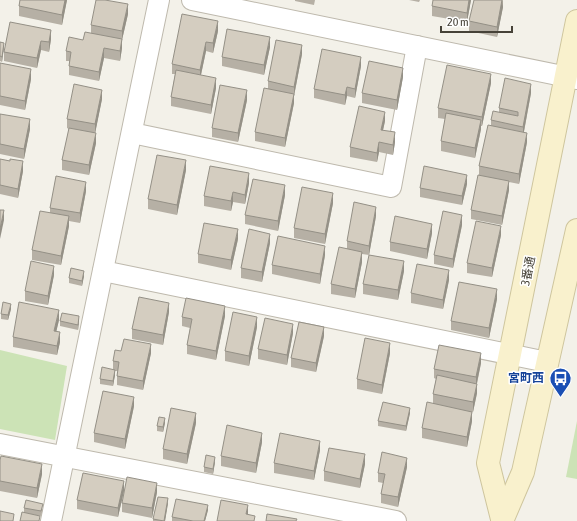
<svg xmlns="http://www.w3.org/2000/svg" width="577" height="521" font-family="'Asap Condensed','Noto Sans JP',sans-serif">
	<style>
		.green { fill: #cce3b6 }
		.lines { fill: none; stroke-linecap: round; stroke-linejoin: round }
		.street-casing { stroke: #beb9ad; stroke-width: 22 }
		.secondary-casing { stroke: #cec59d; stroke-width: 24 }
		.street { stroke: #fff; stroke-width: 20 }
		.secondary { stroke: #f9f1cd; stroke-width: 22 }
		.wall { fill: #b6b0a5 }
		.shaded-wall { fill: #949086 }
		.building { fill: #d4cdc0; stroke: #949086 }
		.labels { text-anchor: middle; stroke-width: 3; stroke-linejoin: round; paint-order: stroke }
		.street-label { font-size: 12px; fill: #464238; stroke: #fff }
		.transit-label { font-size: 12px; font-weight: bold; fill: #164399; stroke: #fff; text-anchor: end }
	</style>
	<rect width="100%" height="100%" fill="#f3f1e9"/>
	<g class="green">
		<polygon points="0,350 67,366 55,440 0,429"/>
		<polygon points="577,421 577,479 566,477"/>
	</g>
	<g class="lines">
		<defs>
			<g id="street">
				<polyline points="192,0 577,79"/>
				<polyline points="132,133 391,187 417,46"/>
				<polyline points="103,271 547,362"/>
				<polyline points="0,444 396,521"/>
				<polyline points="51,521 159,0"/>
			</g>
			<g id="secondary">
				<polyline points="502,519 488,463 577,21"/>
				<polyline points="502,521 523,472 577,230"/>
			</g>
		</defs>
		<use href="#street" class="street-casing"/>
		<use href="#secondary" class="secondary-casing"/>
		<use href="#street" class="street"/>
		<use href="#secondary" class="secondary"/>
	</g>
	<g class="wall">
		<polygon points="20,0 67,0 62,25 19,16 19,6"/>
		<polygon points="295,0 315,0 314,5 295,1"/>
		<polygon points="409,0 420,0 419,2"/>
		<polygon points="471,0 467,22 432,16 432,6"/>
		<polygon points="503,0 503,7 497,37 469,31 469,21"/>
		<polygon points="128,14 122,40 122,48 120,61 104,58 99,81 69,75 69,61 66,61 66,51 83,40 91,33 91,25"/>
		<polygon points="51,30 51,39 49,52 41,50 37,68 4,61 4,52"/>
		<polygon points="218,31 213,53 206,51 201,75 216,88 211,114 171,106 171,97 175,74 172,74 172,64"/>
		<polygon points="0,42 4,43 2,62 0,61"/>
		<polygon points="270,47 264,75 222,66 222,57"/>
		<polygon points="302,54 294,96 294,103 285,147 255,141 255,132 268,88 268,81"/>
		<polygon points="0,63 31,79 25,110 0,105"/>
		<polygon points="361,66 355,98 347,96 345,105 314,98 314,89"/>
		<polygon points="403,77 397,110 362,103 362,93"/>
		<polygon points="491,83 482,126 481,126 481,129 475,158 441,151 441,141 445,119 438,118 438,108"/>
		<polygon points="531,93 524,132 527,142 519,184 509,182 509,190 502,225 471,219 471,210 479,175 479,166 491,125 491,120 499,113 499,108"/>
		<polygon points="102,99 95,133 96,143 89,175 62,170 62,160 69,129 67,128 67,119"/>
		<polygon points="247,100 238,142 212,137 212,128"/>
		<polygon points="0,114 30,129 24,159 0,154"/>
		<polygon points="385,121 383,130 395,142 393,155 379,152 377,162 350,157 350,147"/>
		<polygon points="0,159 10,161 23,171 18,198 0,194"/>
		<polygon points="186,170 177,215 148,209 148,199"/>
		<polygon points="249,183 245,204 233,202 231,211 204,206 204,196"/>
		<polygon points="467,184 462,205 420,197 420,188"/>
		<polygon points="86,191 80,223 69,221 69,226 61,265 32,260 32,250 50,213 50,208"/>
		<polygon points="285,195 278,231 245,224 245,215"/>
		<polygon points="333,203 325,244 294,238 294,228"/>
		<polygon points="376,216 369,255 362,254 362,262 355,298 331,294 331,284 347,249 347,241"/>
		<polygon points="462,225 453,268 434,264 434,255"/>
		<polygon points="432,233 427,259 390,251 390,242"/>
		<polygon points="501,235 492,277 467,273 467,263"/>
		<polygon points="238,239 231,270 198,263 198,254"/>
		<polygon points="270,243 262,282 241,278 241,268"/>
		<polygon points="325,255 320,284 272,274 272,265"/>
		<polygon points="404,271 398,300 363,294 363,284"/>
		<polygon points="54,275 48,305 25,301 25,291"/>
		<polygon points="84,276 82,286 69,283 69,278"/>
		<polygon points="449,280 443,309 411,303 411,293"/>
		<polygon points="497,299 489,338 451,330 451,321"/>
		<polygon points="11,309 8,320 1,319 1,314"/>
		<polygon points="169,312 163,345 132,339 132,329"/>
		<polygon points="225,316 216,360 187,354 187,345 190,328 182,326 182,317"/>
		<polygon points="59,320 56,332 60,342 57,355 13,347 13,337"/>
		<polygon points="60,321 79,321 78,330 60,326"/>
		<polygon points="257,327 249,366 225,361 225,351"/>
		<polygon points="293,333 287,365 258,359 258,349"/>
		<polygon points="324,336 316,372 291,367 291,358"/>
		<polygon points="121,351 151,353 143,390 117,385 117,376 118,371 115,371 115,375 113,386 100,384 100,379 113,370 113,361"/>
		<polygon points="390,353 382,394 357,389 357,379"/>
		<polygon points="481,363 477,384 477,393 473,412 472,412 472,421 467,447 422,438 422,428 433,404 433,394 436,379 434,378 434,369"/>
		<polygon points="134,406 125,449 94,442 94,433"/>
		<polygon points="410,413 406,431 378,426 378,421"/>
		<polygon points="165,423 163,432 157,431 157,426"/>
		<polygon points="196,423 187,464 163,459 163,449"/>
		<polygon points="262,442 256,473 221,466 221,456"/>
		<polygon points="320,450 314,480 274,473 274,463"/>
		<polygon points="0,460 42,474 37,498 0,491"/>
		<polygon points="215,462 213,474 204,472 204,467"/>
		<polygon points="365,464 360,488 324,481 324,471"/>
		<polygon points="407,467 398,507 381,503 381,494 383,483 378,482 378,473"/>
		<polygon points="124,491 118,517 77,509 77,500"/>
		<polygon points="157,492 152,518 122,512 122,503"/>
		<polygon points="168,503 165,521 153,521 153,519"/>
		<polygon points="24,508 43,509 41,516 24,513"/>
		<polygon points="208,510 205,521 172,521 172,517"/>
	</g>
	<g class="shaded-wall">
		<polygon points="65,0 67,0 62,25 62,15"/>
		<polygon points="469,0 471,0 467,22 467,13"/>
		<polygon points="502,0 503,7 497,37 497,27"/>
		<polygon points="128,4 128,14 122,40 122,48 120,61 120,51 122,39 122,31"/>
		<polygon points="218,21 218,31 213,53 213,43"/>
		<polygon points="51,30 51,39 49,52 49,42"/>
		<polygon points="270,37 270,47 264,75 264,65"/>
		<polygon points="41,41 41,50 37,68 37,58"/>
		<polygon points="206,42 206,51 200,79 200,70"/>
		<polygon points="4,43 4,48 2,62 2,57"/>
		<polygon points="302,45 302,54 294,96 294,87"/>
		<polygon points="104,48 104,58 99,81 99,72"/>
		<polygon points="361,57 361,66 355,98 355,89"/>
		<polygon points="403,68 403,77 397,110 397,100"/>
		<polygon points="31,69 31,79 25,110 25,101"/>
		<polygon points="491,74 491,83 482,126 482,117"/>
		<polygon points="216,78 216,88 211,114 211,105"/>
		<polygon points="531,84 531,93 523,136 523,127"/>
		<polygon points="347,87 347,96 345,105 345,95"/>
		<polygon points="102,90 102,99 95,134 95,124"/>
		<polygon points="247,90 247,100 238,142 238,133"/>
		<polygon points="294,94 294,103 285,147 285,138"/>
		<polygon points="385,112 385,121 381,139 381,130"/>
		<polygon points="30,119 30,129 24,159 24,149"/>
		<polygon points="481,120 481,129 475,158 475,148"/>
		<polygon points="395,132 395,142 393,155 393,145"/>
		<polygon points="96,133 96,143 89,175 89,165"/>
		<polygon points="527,133 527,142 519,184 519,174"/>
		<polygon points="379,142 379,152 377,162 377,153"/>
		<polygon points="186,160 186,170 177,215 177,205"/>
		<polygon points="23,161 23,171 18,198 18,189"/>
		<polygon points="249,173 249,183 245,204 245,195"/>
		<polygon points="467,175 467,184 462,205 462,196"/>
		<polygon points="509,181 509,190 502,225 502,216"/>
		<polygon points="86,182 86,191 80,223 80,213"/>
		<polygon points="285,185 285,195 278,231 278,221"/>
		<polygon points="233,192 233,202 231,211 231,201"/>
		<polygon points="333,193 333,203 325,244 325,234"/>
		<polygon points="376,207 376,216 369,255 369,246"/>
		<polygon points="4,210 4,220 0,239 0,229"/>
		<polygon points="462,215 462,225 453,268 453,259"/>
		<polygon points="69,216 69,226 61,265 61,256"/>
		<polygon points="432,224 432,233 427,259 427,249"/>
		<polygon points="501,226 501,235 492,277 492,268"/>
		<polygon points="238,229 238,239 231,270 231,260"/>
		<polygon points="270,234 270,243 262,282 262,272"/>
		<polygon points="325,246 325,255 320,284 320,274"/>
		<polygon points="362,252 362,262 355,298 355,289"/>
		<polygon points="404,261 404,271 398,300 398,290"/>
		<polygon points="54,266 54,275 48,305 48,296"/>
		<polygon points="449,270 449,280 443,309 443,300"/>
		<polygon points="84,271 84,276 82,286 82,281"/>
		<polygon points="497,289 497,299 489,338 489,328"/>
		<polygon points="169,303 169,312 163,345 163,335"/>
		<polygon points="11,304 11,309 8,320 8,315"/>
		<polygon points="225,306 225,316 216,360 216,351"/>
		<polygon points="59,310 59,320 54,341 54,331"/>
		<polygon points="79,316 79,321 78,330 78,325"/>
		<polygon points="257,317 257,327 249,366 249,356"/>
		<polygon points="293,324 293,333 287,365 287,355"/>
		<polygon points="324,327 324,336 316,372 316,363"/>
		<polygon points="60,332 60,342 57,355 57,346"/>
		<polygon points="390,343 390,353 382,394 382,385"/>
		<polygon points="151,344 151,353 143,390 143,381"/>
		<polygon points="481,353 481,363 476,387 476,377"/>
		<polygon points="115,370 115,375 113,386 113,381"/>
		<polygon points="477,384 477,393 473,412 473,402"/>
		<polygon points="134,397 134,406 125,449 125,439"/>
		<polygon points="410,408 410,413 406,431 406,426"/>
		<polygon points="472,412 472,421 467,447 467,437"/>
		<polygon points="196,413 196,423 187,464 187,454"/>
		<polygon points="165,418 165,423 163,432 163,427"/>
		<polygon points="262,433 262,442 256,473 256,463"/>
		<polygon points="320,441 320,450 314,480 314,471"/>
		<polygon points="365,454 365,464 360,488 360,479"/>
		<polygon points="215,457 215,462 213,474 213,469"/>
		<polygon points="407,458 407,467 398,507 398,497"/>
		<polygon points="42,464 42,474 37,498 37,488"/>
		<polygon points="124,481 124,491 118,517 118,508"/>
		<polygon points="157,483 157,492 152,518 152,508"/>
		<polygon points="168,498 168,503 165,521 164,521"/>
		<polygon points="208,505 208,510 205,521 204,521"/>
		<polygon points="248,505 248,515 246,514"/>
	</g>
	<g class="building">
		<polygon points="20,0 65,0 62,15 19,6"/>
		<polygon points="96,0 105,0 128,4 122,31 91,25"/>
		<polygon points="433,0 469,0 467,13 432,6"/>
		<polygon points="474,0 502,0 497,27 469,21"/>
		<polygon points="182,14 218,21 213,43 206,42 200,70 172,64"/>
		<polygon points="10,22 51,30 49,42 41,41 37,58 4,52"/>
		<polygon points="227,29 270,37 264,65 222,57"/>
		<polygon points="85,32 122,39 120,51 104,48 99,72 69,66 71,52 66,51 69,37 83,40"/>
		<polygon points="276,40 302,45 294,87 268,81"/>
		<polygon points="0,42 4,43 2,57 0,56"/>
		<polygon points="322,49 361,57 355,89 347,87 345,95 314,89"/>
		<polygon points="369,61 403,68 397,100 362,93"/>
		<polygon points="0,63 31,69 25,101 0,96"/>
		<polygon points="447,65 491,74 482,117 438,108"/>
		<polygon points="176,70 216,78 211,105 171,97"/>
		<polygon points="505,78 531,84 523,127 491,120 493,111 518,116 518,112 499,108"/>
		<polygon points="74,84 102,90 95,124 67,119"/>
		<polygon points="220,85 247,90 238,133 212,128"/>
		<polygon points="264,88 294,94 285,138 255,132"/>
		<polygon points="359,106 385,112 381,130 395,132 393,145 379,142 377,153 350,147"/>
		<polygon points="446,113 481,120 475,148 441,141"/>
		<polygon points="0,114 30,119 24,149 0,144"/>
		<polygon points="488,125 527,133 519,174 479,166"/>
		<polygon points="69,128 96,133 89,165 62,160"/>
		<polygon points="157,155 186,160 177,205 148,199"/>
		<polygon points="0,159 10,161 10,159 23,161 18,189 0,185"/>
		<polygon points="210,166 249,173 245,195 233,192 231,201 204,196"/>
		<polygon points="424,166 467,175 462,196 420,188"/>
		<polygon points="478,175 509,181 502,216 471,210"/>
		<polygon points="56,176 86,182 80,213 50,208"/>
		<polygon points="253,179 285,185 278,221 245,215"/>
		<polygon points="302,187 333,193 325,234 294,228"/>
		<polygon points="354,202 376,207 369,246 347,241"/>
		<polygon points="0,210 4,210 0,229"/>
		<polygon points="40,211 69,216 61,256 32,250"/>
		<polygon points="443,211 462,215 453,259 434,255"/>
		<polygon points="395,216 432,224 427,249 390,242"/>
		<polygon points="476,221 501,226 492,268 467,263"/>
		<polygon points="204,223 238,229 231,260 198,254"/>
		<polygon points="249,229 270,234 262,272 241,268"/>
		<polygon points="278,236 325,246 320,274 272,265"/>
		<polygon points="339,247 362,252 355,289 331,284"/>
		<polygon points="369,255 404,261 398,290 363,284"/>
		<polygon points="31,261 54,266 48,296 25,291"/>
		<polygon points="417,264 449,270 443,300 411,293"/>
		<polygon points="71,268 84,271 82,281 69,278"/>
		<polygon points="459,282 497,289 489,328 451,321"/>
		<polygon points="139,297 169,303 163,335 132,329"/>
		<polygon points="186,298 225,306 216,351 187,345 192,319 182,317"/>
		<polygon points="3,302 11,304 8,315 1,314"/>
		<polygon points="19,302 59,310 54,331 60,332 57,346 13,337"/>
		<polygon points="233,312 257,317 249,356 225,351"/>
		<polygon points="62,313 79,316 78,325 60,321"/>
		<polygon points="265,318 293,324 287,355 258,349"/>
		<polygon points="299,322 324,327 316,363 291,358"/>
		<polygon points="365,338 390,343 382,385 357,379"/>
		<polygon points="124,339 151,344 143,381 117,376 119,362 113,361 115,350 121,351"/>
		<polygon points="439,345 481,353 476,377 434,369"/>
		<polygon points="102,367 115,370 113,381 100,379"/>
		<polygon points="437,375 477,384 473,402 433,394"/>
		<polygon points="103,391 134,397 125,439 94,433"/>
		<polygon points="383,402 410,408 406,426 378,421"/>
		<polygon points="427,402 472,412 467,437 422,428"/>
		<polygon points="171,408 196,413 187,454 163,449"/>
		<polygon points="159,417 165,418 163,427 157,426"/>
		<polygon points="227,425 262,433 256,463 221,456"/>
		<polygon points="280,433 320,441 314,471 274,463"/>
		<polygon points="329,448 365,454 360,479 324,471"/>
		<polygon points="382,452 407,458 398,497 381,494 385,474 378,473"/>
		<polygon points="206,455 215,457 213,469 204,467"/>
		<polygon points="1,456 42,464 37,488 0,481 0,460"/>
		<polygon points="83,473 124,481 118,508 77,500"/>
		<polygon points="127,477 157,483 152,508 122,503"/>
		<polygon points="158,497 168,498 164,521 153,519"/>
		<polygon points="176,499 208,505 204,521 193,521 172,517"/>
		<polygon points="26,500 43,504 41,511 24,508"/>
		<polygon points="221,500 248,505 246,514 255,516 254,521 217,521"/>
		<polygon points="0,511 14,514 13,521 0,521"/>
		<polygon points="22,512 40,516 39,521 20,521"/>
		<polygon points="267,514 297,519 296,521 266,521"/>
	</g>
	<defs>
		<symbol id="bus-pin" viewBox="-11 -11 22 30"><path d="M0 17L-7.5 6A9.5 9.5 0 1 1 7.5 6Z" fill="#1a4fb4" stroke="#fff"/><path d="M-5-6H5V4H4V6H2V4H-2V6H-4V4H-5ZM-3.5-4V0h7V-4ZM-3.5 1.2v1.5H-2V1.2ZM2 1.2v1.5H3.5V1.2Z" fill="#fff"/></symbol>
	</defs>
	<g fill-rule="evenodd">
		<use href="#bus-pin" x="548" y="366" width="25" height="34"/>
	</g>
	<g class="labels">
		<g class="street-label">
			<text transform="translate(528 271) rotate(-79)" y="4">3番通</text>
		</g>
		<g class="transit-label">
			<text x="544" y="382">宮町西</text>
		</g>
	</g>
	<path d="M441 26v6h71v-6" fill="none" stroke="#464238" stroke-width="2"/>
	<text x="447" y="26" font-size="12" fill="#464238" stroke="#ffffff" stroke-width="3" paint-order="stroke">20 m</text>
</svg>
